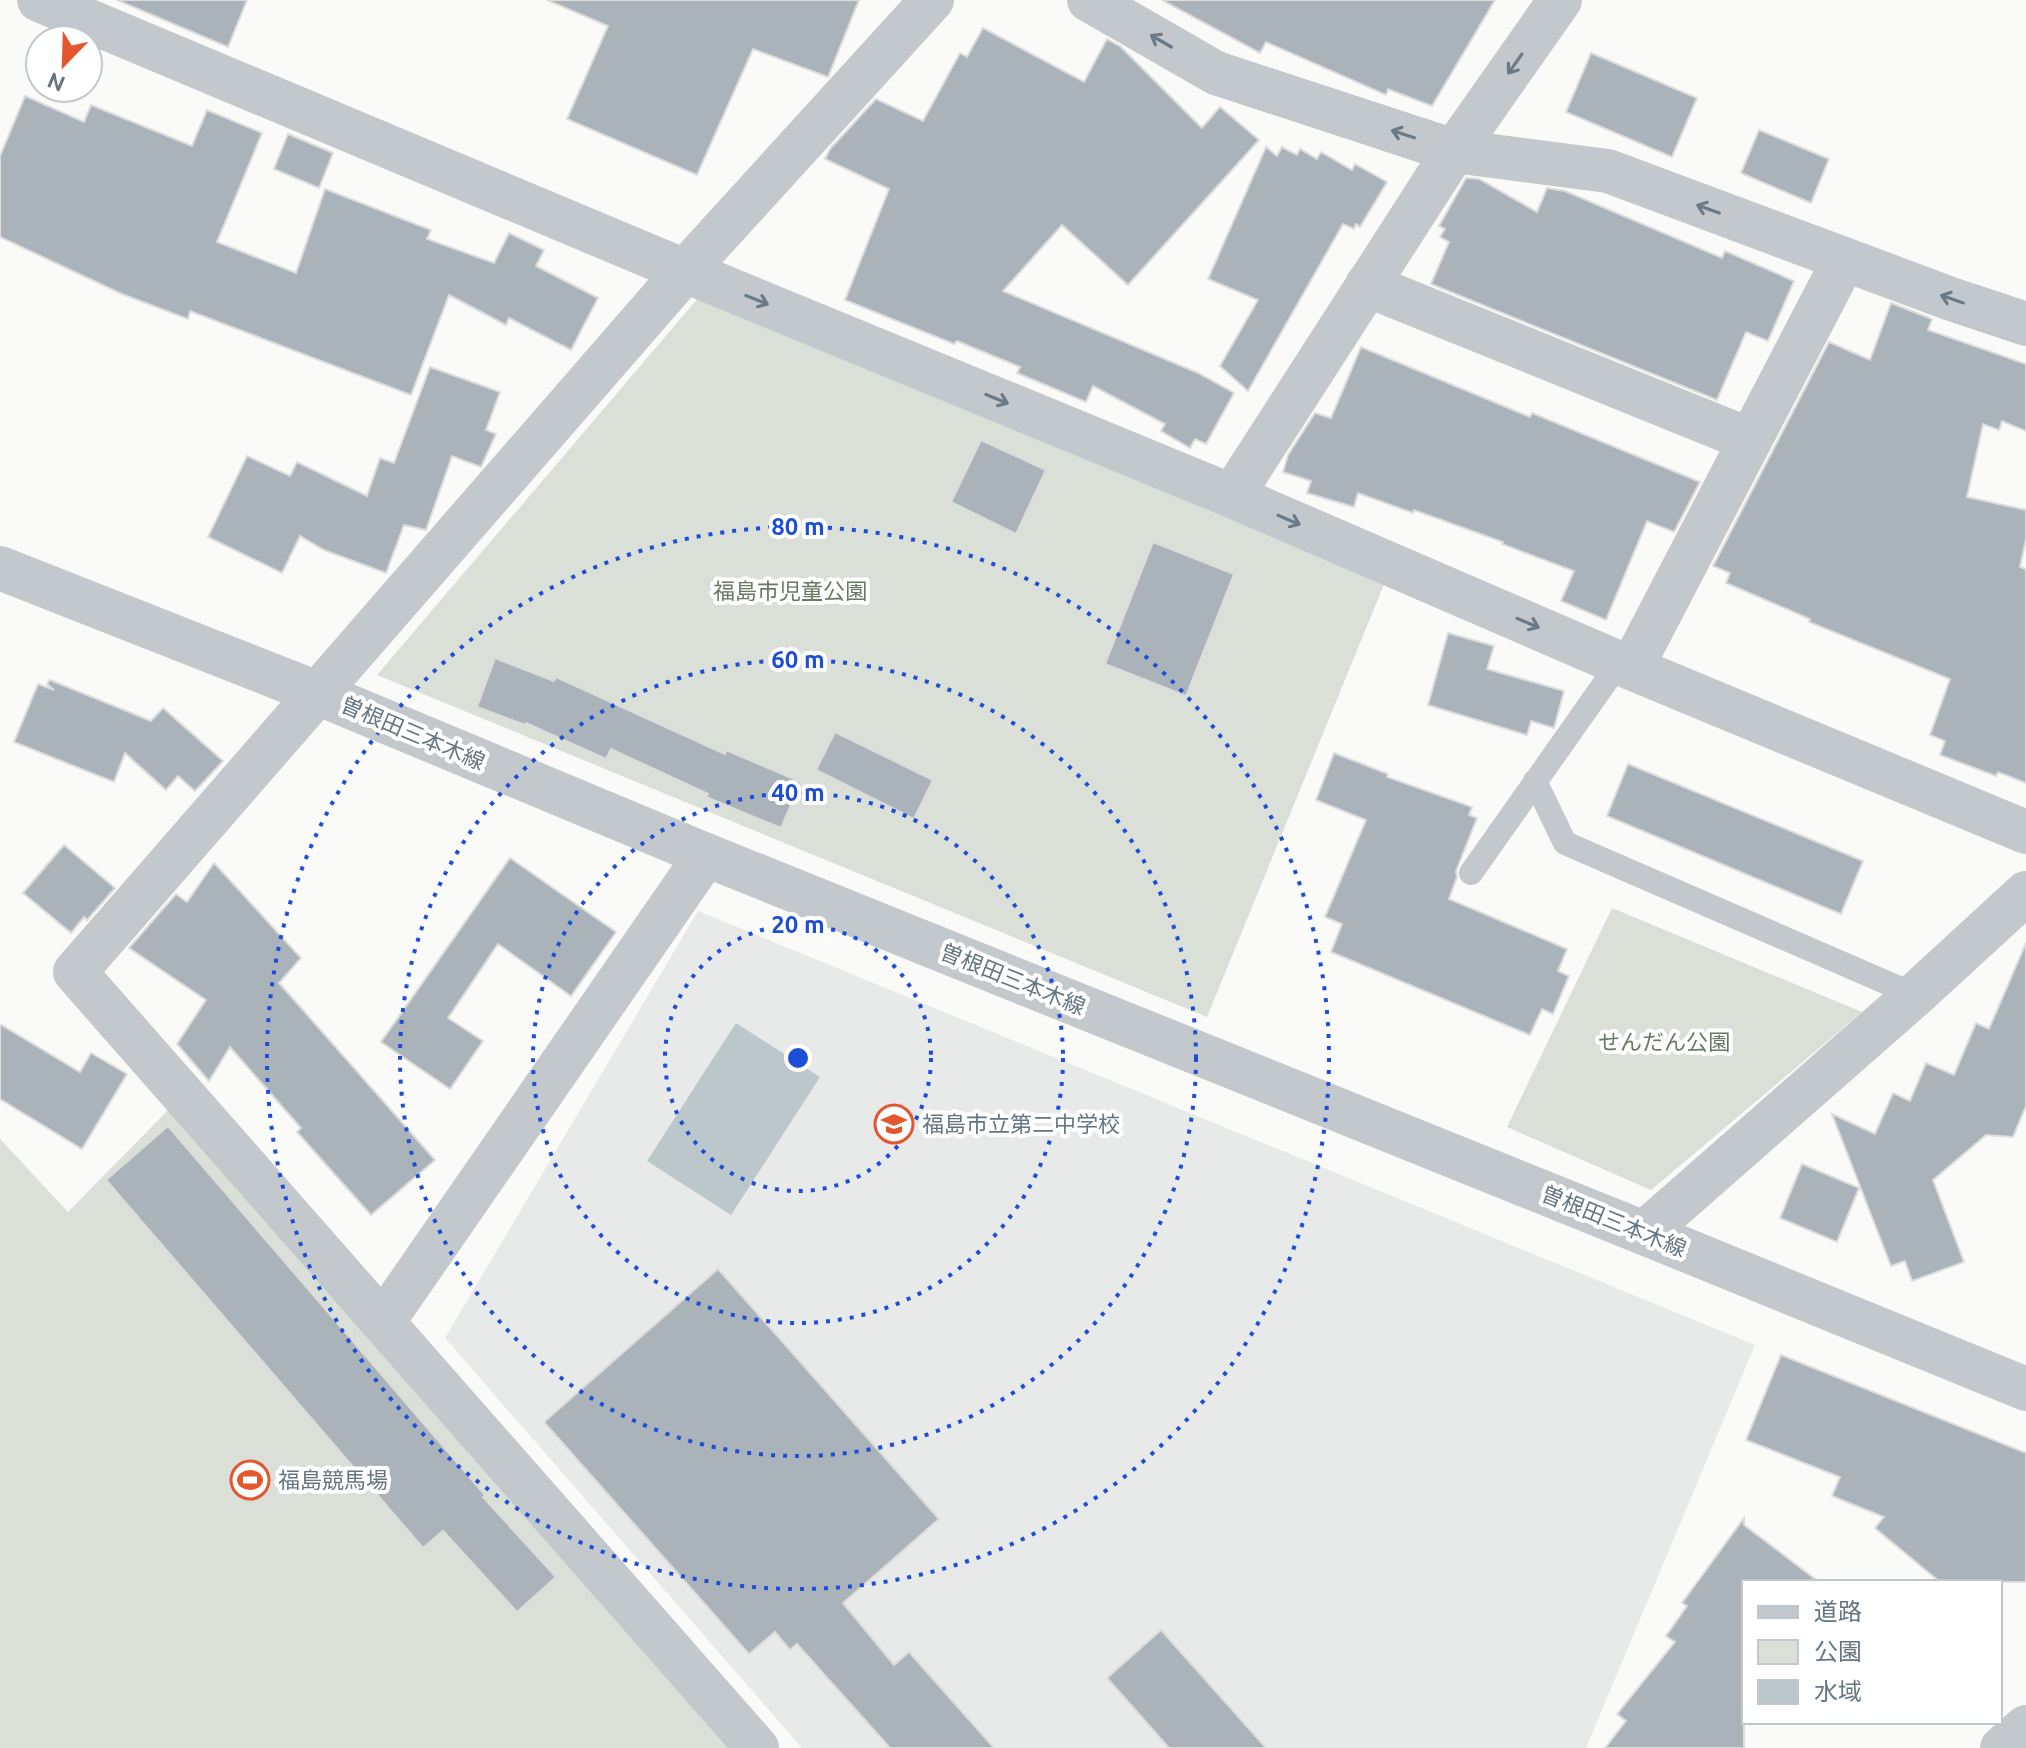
<svg xmlns="http://www.w3.org/2000/svg" width="2026" height="1748" font-family="Ubuntu,'Noto Sans JP',sans-serif">
	<style>
		.built { fill: #e8e9e9 }
		.green { fill: #dadfd7 }
		.water { fill: #bbc7cb }
		.building { fill: #aab3b9; stroke: #dcdcda; stroke-width: 2 }
		.lines { fill: none; stroke-linecap: round; stroke-linejoin: round }
		.service { stroke: #c3c8cc; stroke-width: 24 }
		.minor { stroke: #c3c8cc; stroke-width: 44 }
		.tertiary { stroke: #c3c8cc; stroke-width: 44 }
		.oneway { stroke: #6a7a87 }
		.ring { fill: none; stroke: #1d4ed8; stroke-width: 4; stroke-dasharray: 4 8 }
		.labels { text-anchor: middle; stroke-width: 8; stroke-linejoin: round; paint-order: stroke }
		.park-label { font-size: 22px; fill: #687a64; stroke: #fff }
		.street-label { font-size: 22px; fill: #657683; stroke: #fff }
		.poi-label { font-size: 22px; fill: #657683; stroke: #fff; text-anchor: start }
		.centre { fill: #1d4ed8; stroke: #fff; stroke-width: 4 }
		.ring-label { font-size: 24px; text-anchor: middle; font-weight: bold; fill: #1d4ed8; stroke: #fff; stroke-width: 8; stroke-linejoin: round; paint-order: stroke }
	</style>
	<rect width="100%" height="100%" fill="#fafaf8"/>
	<polygon class="built" points="698,911 1755,1345 1586,1748 802,1748 445,1338"/>
	<g class="green">
		<polygon points="699,297 1385,582 1207,1017 377,675"/>
		<polygon points="1612,908 1862,1012 1651,1190 1507,1127"/>
		<polygon points="174,1104 731,1748 0,1748 0,1139 68,1212"/>
	</g>
	<polygon class="water" points="736,1023 820,1077 731,1215 647,1161"/>
	<g class="building">
		<polygon points="117,0 247,0 228,47"/>
		<polygon points="547,0 859,0 828,77 753,49 697,175 567,119 608,26"/>
		<polygon points="1162,0 1495,0 1432,106 1388,89 1386,95 1266,42 1260,53"/>
		<polygon points="983,28 1084,82 1107,39 1120,46 1202,128 1220,107 1259,140 1128,285 1062,225 1003,291 1198,373 1234,393 1206,444 1195,439 1190,448 1161,431 1165,424 1093,386 1086,402 1017,373 1020,367 957,341 954,344 845,300 889,189 825,159 830,149 876,99 923,121 960,53 967,57"/>
		<polygon points="1591,53 1697,98 1672,157 1566,112"/>
		<polygon points="25,96 84,122 91,105 192,146 207,110 262,133 217,242 296,273 325,189 431,230 427,239 494,263 509,233 544,250 536,266 598,298 571,350 509,318 506,325 449,295 411,395 190,311 188,319 122,294 0,237 0,156"/>
		<polygon points="1759,130 1829,159 1811,203 1741,173"/>
		<polygon points="288,134 333,153 319,188 274,169"/>
		<polygon points="1266,147 1277,156 1282,147 1297,155 1300,149 1317,159 1321,152 1352,170 1355,164 1387,182 1360,227 1356,224 1354,229 1343,224 1248,391 1220,366 1258,300 1208,279"/>
		<polygon points="1466,178 1479,179 1537,212 1547,188 1565,191 1722,258 1725,251 1794,281 1768,341 1746,332 1717,400 1431,284 1449,242 1440,237 1445,229 1439,226"/>
		<polygon points="1891,303 1932,319 1928,330 2026,364 2026,431 2002,421 1999,430 1983,424 1967,497 2026,510 2026,539 2020,567 2026,569 2026,783 1998,772 1996,776 1940,755 1945,741 1930,735 1950,679 1809,622 1810,619 1726,583 1730,573 1713,566 1829,342 1870,360"/>
		<polygon points="1361,347 1530,417 1532,413 1700,482 1674,532 1647,521 1606,620 1561,601 1574,571 1502,544 1503,542 1414,510 1413,513 1358,493 1354,507 1307,493 1311,481 1283,472 1288,455 1315,413 1331,418"/>
		<polygon points="430,367 500,392 486,430 496,434 481,467 452,456 426,530 404,525 386,573 324,550 300,536 282,573 208,537 247,456 290,476 297,462 367,496 380,458 394,463"/>
		<polygon points="981,440 1046,470 1016,534 951,502"/>
		<polygon points="1153,542 1234,574 1186,696 1105,664"/>
		<polygon points="1448,633 1494,646 1487,669 1564,691 1554,728 1531,721 1527,735 1428,705"/>
		<polygon points="495,658 554,681 556,677 725,754 726,750 801,782 781,828 706,797 708,794 611,749 606,759 526,723 525,725 477,707"/>
		<polygon points="50,680 151,721 163,708 223,761 195,791 178,776 166,790 125,753 114,782 14,742 38,684 54,690 47,684"/>
		<polygon points="835,732 933,780 914,819 816,770"/>
		<polygon points="1334,753 1388,774 1387,777 1472,807 1469,815 1477,818 1456,871 1457,877 1449,899 1567,949 1558,971 1569,976 1553,1014 1542,1009 1530,1035 1331,952 1342,924 1325,917 1366,820 1316,800"/>
		<polygon points="1628,764 1863,861 1841,914 1607,816"/>
		<polygon points="64,845 115,888 87,920 84,917 71,933 23,893"/>
		<polygon points="510,858 616,932 571,996 498,944 448,1018 483,1041 450,1089 381,1042"/>
		<polygon points="214,863 301,958 279,983 435,1160 371,1215 297,1132 301,1128 230,1047 209,1081 177,1044 206,1000 129,948 176,894 187,902"/>
		<polygon points="2026,943 2026,1106 2013,1137 1986,1135 1933,1180 1964,1262 1912,1281 1905,1261 1891,1266 1832,1114 1875,1134 1893,1093 1910,1101 1926,1063 1954,1075 1976,1023 1989,1029"/>
		<polygon points="0,1024 80,1072 91,1053 127,1074 82,1149 0,1099"/>
		<polygon points="168,1126 485,1495 483,1497 556,1577 517,1612 443,1531 423,1548 106,1180"/>
		<polygon points="1802,1164 1859,1188 1837,1242 1780,1218"/>
		<polygon points="718,1269 939,1519 843,1603 894,1665 909,1652 994,1748 890,1748 797,1644 790,1650 775,1632 749,1654 544,1422"/>
		<polygon points="1781,1355 2026,1453 2026,1582 1940,1582 1875,1528 1884,1517 1832,1496 1840,1477 1746,1440"/>
		<polygon points="1744,1518 1744,1525 1819,1582 1744,1582 1744,1748 1605,1748 1626,1721 1617,1714 1675,1642 1666,1636 1687,1606 1682,1603"/>
		<polygon points="1161,1630 1266,1748 1169,1748 1107,1678"/>
	</g>
	<g class="lines">
		<g class="service">
			<polyline points="1535,781 1565,843 1915,995"/>
			<polyline points="1471,873 1619,663"/>
		</g>
		<g class="minor">
			<polyline points="39,0 685,271 1232,496 1619,663 2026,832"/>
			<polyline points="1089,0 1216,73 1454,151 1608,171 1951,299 2026,324"/>
			<polyline points="1367,285 1750,440"/>
			<polyline points="1232,496 1454,151 1560,0"/>
			<polyline points="1632,667 1844,260"/>
			<polyline points="1644,1233 1915,995 2026,893"/>
			<polyline points="383,1322 706,855"/>
			<polyline points="757,1748 75,972 685,271 932,0"/>
			<polyline points="2002,1748 2026,1727"/>
		</g>
		<polyline class="tertiary" points="0,568 317,693 706,855 1644,1233 2026,1389"/>
	</g>
	<defs><path id="oneway-shaft" d="M-6 0H5M1.5-3L5.5 0L1.5 3" fill="none" stroke-width="1.6" stroke-linecap="round" stroke-linejoin="round" transform="scale(2)"/></defs>
	<g class="oneway">
		<use href="#oneway-shaft" transform="translate(1161 41) rotate(-150)"/>
		<use href="#oneway-shaft" transform="translate(1515 64) rotate(125)"/>
		<use href="#oneway-shaft" transform="translate(1403 134) rotate(-162)"/>
		<use href="#oneway-shaft" transform="translate(1708 209) rotate(-160)"/>
		<use href="#oneway-shaft" transform="translate(1952 299) rotate(-161)"/>
		<use href="#oneway-shaft" transform="translate(757 300) rotate(22)"/>
		<use href="#oneway-shaft" transform="translate(997 399) rotate(22)"/>
		<use href="#oneway-shaft" transform="translate(1289 520) rotate(23)"/>
		<use href="#oneway-shaft" transform="translate(1528 623) rotate(23)"/>
	</g>
	<g class="ring">
		<circle cx="798" cy="1058" r="133"/>
		<circle cx="798" cy="1058" r="265"/>
		<circle cx="798" cy="1058" r="398"/>
		<circle cx="798" cy="1058" r="531"/>
	</g>
	<defs>
		<symbol id="school-ring" viewBox="-11 -11 22 22"><circle r="9.5" fill="#fff" stroke="#e4572e" stroke-width="1.5"/><path d="M0-5L7-2L0 1L-7-2ZM-4 1L0 2.5L4 1V4Q0 6-4 4Z" fill="#e4572e"/></symbol>
		<symbol id="stadium-ring" viewBox="-11 -11 22 22"><circle r="9.5" fill="#fff" stroke="#e4572e" stroke-width="1.5"/><path d="M0-5a6.5 5 0 1 0 0 10a6.5 5 0 1 0 0-10ZM-3.5-1.8h7v3.6h-7Z" fill="#e4572e"/></symbol>
	</defs>
	<g fill-rule="evenodd">
		<use href="#school-ring" x="872" y="1102" width="44" height="44"/>
		<use href="#stadium-ring" x="228" y="1458" width="44" height="44"/>
	</g>
	<g class="labels">
		<g class="park-label">
			<text x="790" y="599">福島市児童公園</text>
			<text x="1664" y="1050">せんだん公園</text>
		</g>
		<g class="street-label">
			<text transform="translate(413 733) rotate(23)" y="8">曽根田三本木線</text>
			<text transform="translate(1013 979) rotate(22)" y="8">曽根田三本木線</text>
			<text transform="translate(1614 1221) rotate(22)" y="8">曽根田三本木線</text>
		</g>
		<g class="poi-label">
			<text x="922" y="1132">福島市立第二中学校</text>
			<text x="278" y="1488">福島競馬場</text>
		</g>
	</g>
	<circle cx="798" cy="1058" r="12" class="centre"/>
	<g class="ring-label">
		<text x="798" y="535">80 m</text>
		<text x="798" y="668">60 m</text>
		<text x="798" y="801">40 m</text>
		<text x="798" y="933">20 m</text>
	</g>
	<rect x="1742" y="1580" width="260" height="144" fill="#ffffff" stroke="#c1c8cd" stroke-width="2"/>
	<rect x="1758" y="1606" width="40" height="12" fill="#c3c8cc" stroke="#c1c8cd" stroke-width="2"/>
	<text x="1814" y="1620" font-size="24" fill="#657683">道路</text>
	<rect x="1758" y="1640" width="40" height="24" fill="#dadfd7" stroke="#c1c8cd" stroke-width="2"/>
	<text x="1814" y="1660" font-size="24" fill="#657683">公園</text>
	<rect x="1758" y="1680" width="40" height="24" fill="#bbc7cb" stroke="#c1c8cd" stroke-width="2"/>
	<text x="1814" y="1700" font-size="24" fill="#657683">水域</text>
	<g transform="translate(64 64) rotate(203)"><circle r="38" fill="#ffffff" stroke="#c1c8cd" stroke-width="2"/>
	<path d="M0-6L14 30L0 20L-14 30Z" fill="#e4572e"/>
	<text y="-12" font-size="22" font-weight="bold" text-anchor="middle" fill="#657683">N</text>
	</g>
</svg>
